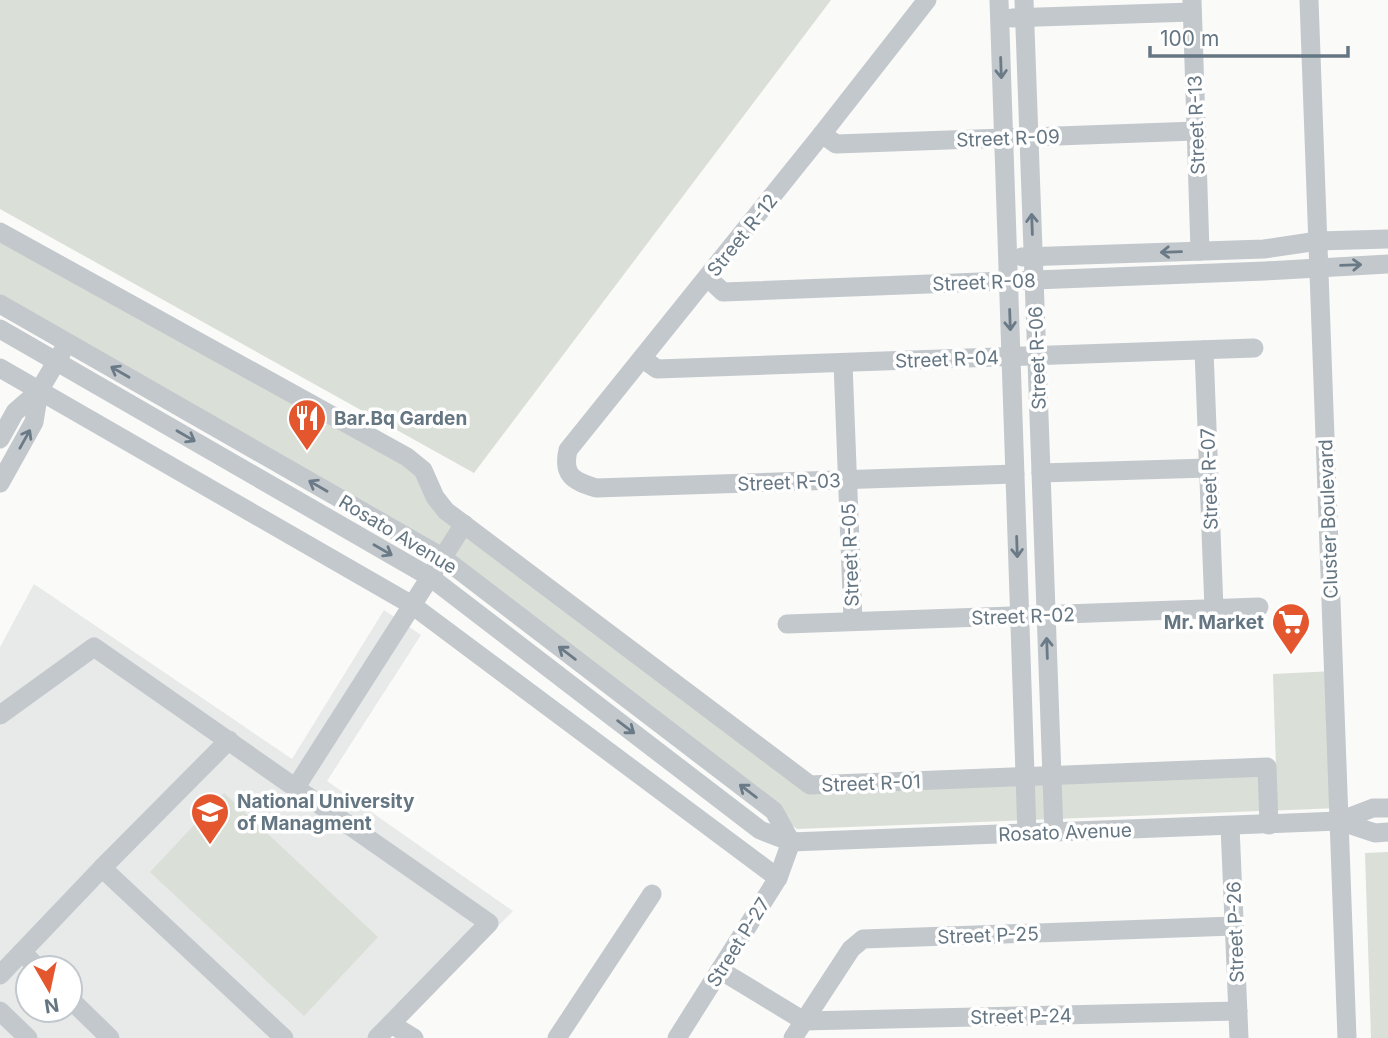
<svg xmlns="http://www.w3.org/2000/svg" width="1388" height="1038" font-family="Inter,sans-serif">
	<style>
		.built { fill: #e8e9e9; fill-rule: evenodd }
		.green { fill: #dadfd7 }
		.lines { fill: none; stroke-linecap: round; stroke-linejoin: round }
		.minor { stroke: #c3c8cc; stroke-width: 19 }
		.oneway { stroke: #6a7a87 }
		.labels { text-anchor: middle; stroke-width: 7; stroke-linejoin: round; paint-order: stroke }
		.street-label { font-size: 19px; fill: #657683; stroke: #fff }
		.poi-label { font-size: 19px; font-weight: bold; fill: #657683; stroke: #fff; text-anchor: start }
	</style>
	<rect width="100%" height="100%" fill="#fafaf8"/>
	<path class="built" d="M34 584 292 759 384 610 421 635 327 781 513 911 387 1038H0V647ZM28 968H70V1010H28Z"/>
	<g class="green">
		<polygon points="0,0 831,0 474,473 0,209"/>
		<polygon points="0,232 407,457 435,497 810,785 1276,767 1273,674 1334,671 1339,808 797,829 442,557 0,304"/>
		<polygon points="224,793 378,937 304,1016 150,872"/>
		<polygon points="1388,852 1388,1038 1371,1038 1365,853"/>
	</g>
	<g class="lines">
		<g class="minor">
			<path d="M927 0 822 134 568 450C562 476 574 481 596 488L1015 474"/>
			<polyline points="999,0 1027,834"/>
			<polyline points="1024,0 1054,833"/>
			<polyline points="1192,0 1200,251"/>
			<polyline points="1309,0 1347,1038"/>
			<polyline points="1012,18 1192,12"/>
			<polyline points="822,134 836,144 1196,131"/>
			<polyline points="0,232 407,457 423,470 435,497 446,511 810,785 1267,767 1269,825"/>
			<polyline points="1022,257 1264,249 1318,241 1388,239"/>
			<polyline points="708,278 723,292 1265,271 1388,264"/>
			<polyline points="0,304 442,557 774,811 791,842"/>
			<polyline points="0,329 430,577 760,830 791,842 1339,821 1373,808 1388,808"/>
			<polyline points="1204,350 1214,609"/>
			<polyline points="643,359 657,369 1254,348"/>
			<polyline points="843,363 853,621"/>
			<polyline points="0,368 412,605 778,878"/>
			<polyline points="0,439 15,412 39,391 62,352"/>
			<polyline points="1041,473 1208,468"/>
			<polyline points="0,483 34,422 39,391"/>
			<polyline points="787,624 1259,607"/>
			<polyline points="0,715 94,647 489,923 377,1038"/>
			<polyline points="296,787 464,524"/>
			<polyline points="1339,821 1375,833 1388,832"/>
			<polyline points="1230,826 1239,1038"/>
			<polyline points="102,868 229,740"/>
			<polyline points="22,952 38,968"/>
			<polyline points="720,970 804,1021 1238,1011"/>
			<polyline points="0,975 102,868 284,1038"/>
			<polyline points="70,999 110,1038"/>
			<polyline points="0,1011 28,1038"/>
			<polyline points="391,1024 414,1038"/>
			<polyline points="557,1038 652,894"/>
			<polyline points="677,1038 778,878 791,842"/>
			<polyline points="793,1038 851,949 863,939 1234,926"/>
		</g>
	</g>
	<defs><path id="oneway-shaft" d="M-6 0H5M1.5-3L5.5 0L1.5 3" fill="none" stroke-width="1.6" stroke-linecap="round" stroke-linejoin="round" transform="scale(1.75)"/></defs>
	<g class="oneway">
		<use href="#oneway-shaft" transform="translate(1001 68) rotate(88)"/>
		<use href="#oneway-shaft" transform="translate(1032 224) rotate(-92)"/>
		<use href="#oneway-shaft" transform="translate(1171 252) rotate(178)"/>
		<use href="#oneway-shaft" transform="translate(1351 265) rotate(-2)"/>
		<use href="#oneway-shaft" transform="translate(1010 320) rotate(88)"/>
		<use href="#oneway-shaft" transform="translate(120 372) rotate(-150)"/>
		<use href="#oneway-shaft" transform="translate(186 436) rotate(30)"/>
		<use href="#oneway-shaft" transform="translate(25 439) rotate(-61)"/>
		<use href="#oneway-shaft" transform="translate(318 486) rotate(-150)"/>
		<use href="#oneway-shaft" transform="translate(1017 547) rotate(88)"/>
		<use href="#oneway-shaft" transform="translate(383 550) rotate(30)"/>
		<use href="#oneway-shaft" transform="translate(1047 648) rotate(-92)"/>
		<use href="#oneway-shaft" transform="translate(567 653) rotate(-143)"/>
		<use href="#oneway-shaft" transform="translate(626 727) rotate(37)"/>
		<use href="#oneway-shaft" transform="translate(748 791) rotate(-143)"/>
	</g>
	<defs>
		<symbol id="restaurant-pin" viewBox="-11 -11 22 30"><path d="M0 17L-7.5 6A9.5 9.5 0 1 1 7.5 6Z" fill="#e4572e" stroke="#fff"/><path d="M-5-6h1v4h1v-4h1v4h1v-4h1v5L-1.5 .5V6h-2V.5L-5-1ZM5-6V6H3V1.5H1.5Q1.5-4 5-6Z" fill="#fff"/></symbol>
		<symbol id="supermarket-pin" viewBox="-11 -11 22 30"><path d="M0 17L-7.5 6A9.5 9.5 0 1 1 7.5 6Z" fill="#e4572e" stroke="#fff"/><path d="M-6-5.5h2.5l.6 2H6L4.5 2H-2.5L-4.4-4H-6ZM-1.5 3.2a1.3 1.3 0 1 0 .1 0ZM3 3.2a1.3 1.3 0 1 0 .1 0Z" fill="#fff"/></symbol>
		<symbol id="university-pin" viewBox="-11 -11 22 30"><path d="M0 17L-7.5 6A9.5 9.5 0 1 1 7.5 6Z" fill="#e4572e" stroke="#fff"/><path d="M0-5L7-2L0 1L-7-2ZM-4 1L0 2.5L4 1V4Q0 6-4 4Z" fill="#fff"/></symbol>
	</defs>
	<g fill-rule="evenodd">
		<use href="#restaurant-pin" x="285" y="396" width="44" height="60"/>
		<use href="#supermarket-pin" x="1269" y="600" width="44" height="60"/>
		<use href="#university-pin" x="188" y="790" width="44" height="60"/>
	</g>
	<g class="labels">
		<g class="street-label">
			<text transform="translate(1196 125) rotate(-92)" y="7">Street R-13</text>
			<text transform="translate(1008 138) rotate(-2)" y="7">Street R-09</text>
			<text transform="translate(742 235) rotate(-51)" y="7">Street R-12</text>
			<text transform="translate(984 282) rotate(-2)" y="7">Street R-08</text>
			<text transform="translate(1037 358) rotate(-92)" y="7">Street R-06</text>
			<text transform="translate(947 359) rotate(-2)" y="7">Street R-04</text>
			<text transform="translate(1209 479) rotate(-92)" y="7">Street R-07</text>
			<text transform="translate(789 482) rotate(-2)" y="7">Street R-03</text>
			<text transform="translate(1328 519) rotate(-92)" y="7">Cluster Boulevard</text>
			<text transform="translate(398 534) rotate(31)" y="7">Rosato Avenue</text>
			<text transform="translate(850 555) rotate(-92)" y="7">Street R-05</text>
			<text transform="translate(1023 616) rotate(-2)" y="7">Street R-02</text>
			<text transform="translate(871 783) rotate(-2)" y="7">Street R-01</text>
			<text transform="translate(1065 832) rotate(-2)" y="7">Rosato Avenue</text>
			<text transform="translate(1235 932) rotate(-92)" y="7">Street P-26</text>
			<text transform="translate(988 935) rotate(-2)" y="7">Street P-25</text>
			<text transform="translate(738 942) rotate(-58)" y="7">Street P-27</text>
			<text transform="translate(1021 1016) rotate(-1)" y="7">Street P-24</text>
		</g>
		<g class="poi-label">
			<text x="334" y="425">Bar.Bq Garden</text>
			<text x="1264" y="629" text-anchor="end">Mr. Market</text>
			<text x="237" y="808">National University<tspan x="237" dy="22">of Managment</tspan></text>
		</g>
	</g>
	<g transform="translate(49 989) rotate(171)"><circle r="33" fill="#ffffff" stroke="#c1c8cd" stroke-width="2"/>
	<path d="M0-5L12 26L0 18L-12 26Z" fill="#e4572e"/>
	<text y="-10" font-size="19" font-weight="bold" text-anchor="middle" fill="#657683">N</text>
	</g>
	<path d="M1150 46v10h198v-10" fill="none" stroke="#657683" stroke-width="3.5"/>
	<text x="1160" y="46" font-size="21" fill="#657683" stroke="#ffffff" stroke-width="5" paint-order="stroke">100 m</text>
</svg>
